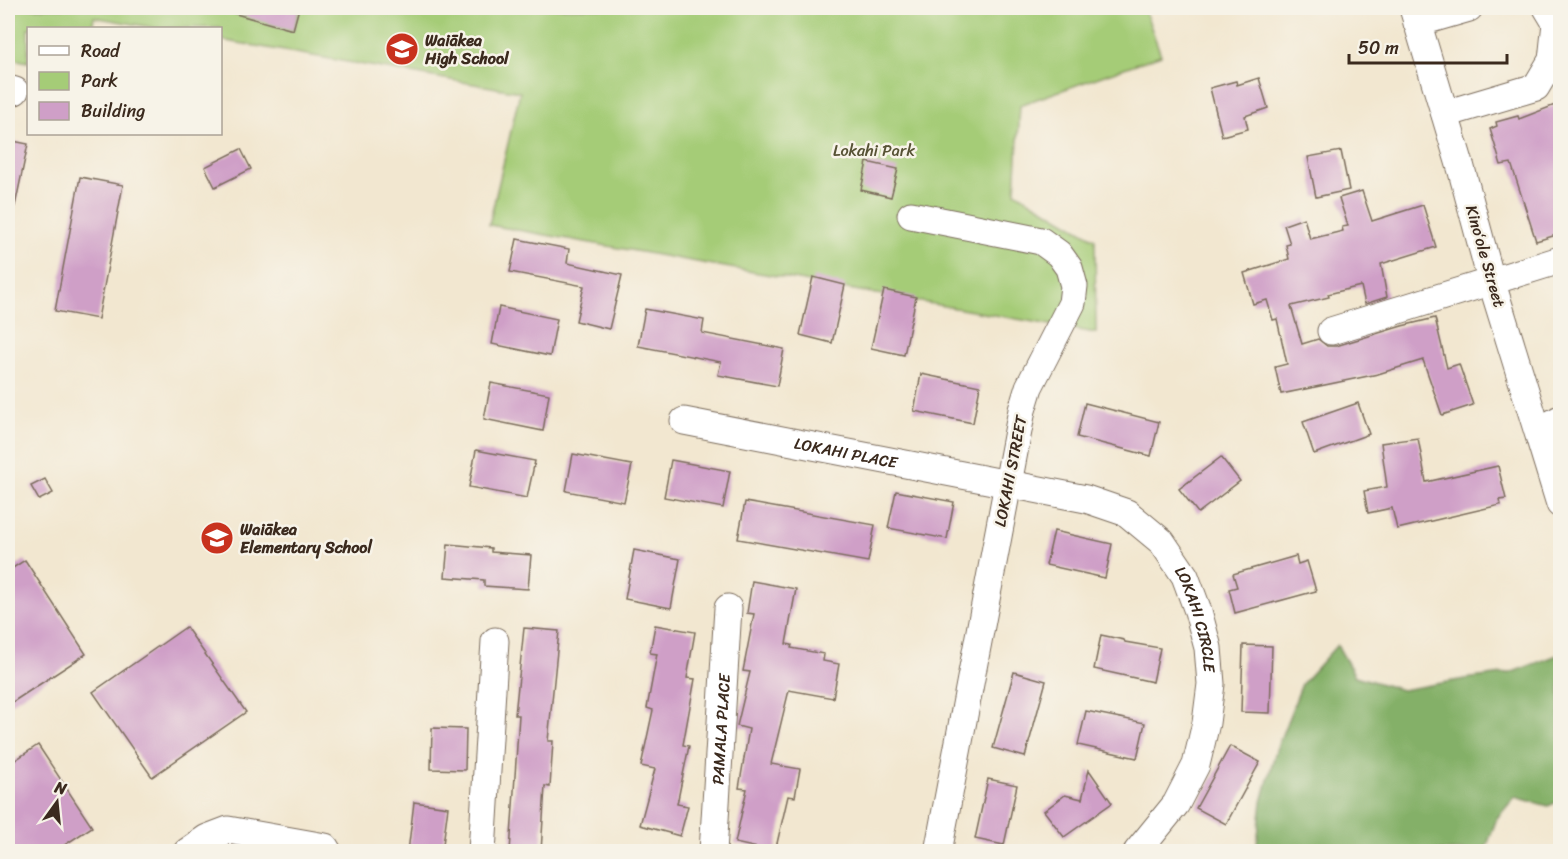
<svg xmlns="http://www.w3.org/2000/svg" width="1568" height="859" font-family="Sriracha,sans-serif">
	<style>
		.green { fill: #a5cc77; stroke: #707b4a; stroke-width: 1.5 }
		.forest { fill: #84b068; stroke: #606d43; stroke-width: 1.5 }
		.building { fill: #cf9fc7 }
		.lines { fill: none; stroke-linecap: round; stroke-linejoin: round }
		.minor-casing { stroke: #7b6c5c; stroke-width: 29 }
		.minor { stroke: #fff; stroke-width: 27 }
		.labels { text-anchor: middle; stroke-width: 5; stroke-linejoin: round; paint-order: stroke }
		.poi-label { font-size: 16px; font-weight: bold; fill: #3b2a1e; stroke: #f7f3e8; text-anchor: start }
		.park-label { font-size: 16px; fill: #565234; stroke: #f7f3e8 }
		.street-label { font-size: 16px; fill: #3b2a1e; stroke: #f7f3e8 }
	</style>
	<rect width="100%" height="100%" fill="#f7f3e8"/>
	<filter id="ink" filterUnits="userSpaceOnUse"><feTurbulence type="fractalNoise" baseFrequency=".0167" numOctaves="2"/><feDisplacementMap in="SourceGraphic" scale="12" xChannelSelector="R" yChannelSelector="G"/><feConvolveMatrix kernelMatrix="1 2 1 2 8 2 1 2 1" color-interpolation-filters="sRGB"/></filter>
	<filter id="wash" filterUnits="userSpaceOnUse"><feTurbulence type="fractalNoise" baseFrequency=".008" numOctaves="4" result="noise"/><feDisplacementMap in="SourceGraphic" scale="24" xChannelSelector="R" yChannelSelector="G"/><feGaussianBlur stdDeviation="1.35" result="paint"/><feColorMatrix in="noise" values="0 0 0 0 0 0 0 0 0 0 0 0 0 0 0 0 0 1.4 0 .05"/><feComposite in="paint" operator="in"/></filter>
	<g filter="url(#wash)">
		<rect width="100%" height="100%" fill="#f2e7d0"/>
		<polygon class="green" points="8,8 261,8 257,19 293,30 299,8 1144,8 1161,55 1020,105 1015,192 1095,239 1096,333 489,225 520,92 221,40 220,28 156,28 94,17 92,28 28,28 28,62 8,58"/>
		<polygon class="forest" points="1337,645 1355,676 1402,690 1465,679 1510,673 1560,654 1560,801 1548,806 1515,797 1497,818 1485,851 1256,851 1262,802 1276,750 1302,684"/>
		<g id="blocks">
			<g class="building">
				<polygon points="232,8 299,8 293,30 232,13"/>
				<polygon points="1259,78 1268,108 1245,116 1248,129 1222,136 1210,88 1236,81 1237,85"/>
				<polygon points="1560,103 1560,234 1536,241 1511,163 1501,165 1490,129 1497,126 1496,122 1518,116 1519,119"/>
				<polygon points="8,140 28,144 15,206 8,206"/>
				<polygon points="241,149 251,169 215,187 205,167"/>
				<polygon points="1341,151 1349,190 1316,197 1308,157"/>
				<polygon points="867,162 898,169 891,197 861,190"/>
				<polygon points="80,177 123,185 98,319 55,311"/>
				<polygon points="1362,191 1372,221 1423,205 1436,247 1381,264 1387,297 1365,304 1361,286 1328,294 1329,297 1291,306 1302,344 1318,339 1327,346 1336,346 1402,326 1435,318 1447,368 1459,364 1473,405 1442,415 1423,360 1378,374 1281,394 1275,367 1287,364 1277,319 1273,320 1267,300 1253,304 1244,273 1289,259 1286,245 1290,244 1284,225 1304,218 1310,239 1343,231 1342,227 1348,226 1339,198"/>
				<polygon points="517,239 569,249 567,263 622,275 609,329 576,321 584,286 510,272"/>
				<polygon points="813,277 845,285 832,343 800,335"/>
				<polygon points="884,290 916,297 904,355 871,348"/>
				<polygon points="499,307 557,319 550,356 492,344"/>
				<polygon points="645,309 704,320 702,333 784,349 777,386 718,375 721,362 638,346"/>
				<polygon points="921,374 980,386 973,423 914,411"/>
				<polygon points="491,383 549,394 543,431 484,419"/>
				<polygon points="1085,403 1159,422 1151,456 1077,437"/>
				<polygon points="1358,403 1369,434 1314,454 1303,422"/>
				<polygon points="1418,438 1426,482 1498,466 1506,499 1499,500 1500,505 1397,529 1392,508 1368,513 1364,491 1387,487 1381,443"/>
				<polygon points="476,450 535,461 527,498 469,487"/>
				<polygon points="573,454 632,465 624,502 566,491"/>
				<polygon points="1221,457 1240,481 1198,513 1179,489"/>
				<polygon points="671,460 730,471 723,508 664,497"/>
				<polygon points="45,479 53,493 39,500 31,486"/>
				<polygon points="896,491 954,502 947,539 888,528"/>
				<polygon points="745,502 875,525 868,562 738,539"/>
				<polygon points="1054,531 1112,544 1105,578 1046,565"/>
				<polygon points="448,544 491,548 491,552 531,555 528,589 484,586 484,580 445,577"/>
				<polygon points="634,550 680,559 671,608 625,599"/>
				<polygon points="1296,556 1298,564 1307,561 1316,591 1235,613 1229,589 1237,587 1233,574"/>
				<polygon points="25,560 86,654 8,705 8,571"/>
				<polygon points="752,581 796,589 786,644 792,645 791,648 824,654 823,661 839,664 833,698 789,690 771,764 800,769 795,797 788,796 775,852 735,843 747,789 739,788 749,729 737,726 750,672 743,671 754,614 747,613"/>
				<polygon points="655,625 695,632 687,678 695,679 683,745 689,746 677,804 688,806 680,836 640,825 655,769 641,766 653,710 647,708 657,654 650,653"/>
				<polygon points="186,627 246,712 152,777 93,692"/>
				<polygon points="524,628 559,631 548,741 553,741 550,787 545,786 541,852 510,852 519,715 515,715"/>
				<polygon points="1101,635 1124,640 1125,642 1160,648 1153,682 1094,669"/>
				<polygon points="1243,645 1272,646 1270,713 1241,712"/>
				<polygon points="1014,672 1046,681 1025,757 993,748"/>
				<polygon points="1086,711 1145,723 1137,758 1078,745"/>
				<polygon points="432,728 466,729 465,770 431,769"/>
				<polygon points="38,745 92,827 54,852 8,852 8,765"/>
				<polygon points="1230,746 1260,762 1226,824 1196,808"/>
				<polygon points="1089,770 1112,803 1064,837 1044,811 1065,795 1082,799"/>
				<polygon points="988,779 1017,785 1004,845 975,839"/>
				<polygon points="414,802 448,807 442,852 408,852"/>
			</g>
		</g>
	</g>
	<g filter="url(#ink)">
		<use href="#blocks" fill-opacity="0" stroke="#7b6c5c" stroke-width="1.5"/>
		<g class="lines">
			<defs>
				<g id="minor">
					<polyline points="1413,8 1461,168 1491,280 1560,504"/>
					<polyline points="1417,23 1469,8"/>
					<polyline points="8,89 15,91"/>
					<polyline points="1445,114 1536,87 1552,60 1556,23 1547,8"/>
					<polyline points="911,215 1041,241 1059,254 1069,268 1074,286 1072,303 1029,387 1022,410 938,852"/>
					<polyline points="1331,331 1560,260"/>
					<path id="s1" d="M684 421 1086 499 1127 513 1162 542 1185 576 1198 611 1208 648 1211 684 1206 723 1196 765 1176 804 1137 852"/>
					<polyline points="1538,431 1560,419"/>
					<polyline points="187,852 207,838 228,830 325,847 328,852"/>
					<polyline points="482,852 495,641"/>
					<path id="s2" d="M713 852 728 608"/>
				</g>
			</defs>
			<use href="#minor" class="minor-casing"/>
			<use href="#minor" class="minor"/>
		</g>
	</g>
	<defs>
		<symbol id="school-disc" viewBox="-11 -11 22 22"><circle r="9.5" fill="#c8321e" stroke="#f7f3e8"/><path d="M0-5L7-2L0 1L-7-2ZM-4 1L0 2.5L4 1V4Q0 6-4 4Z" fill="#fff"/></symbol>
	</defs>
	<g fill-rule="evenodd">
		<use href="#school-disc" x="383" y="30" width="38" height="38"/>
		<use href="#school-disc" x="198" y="519" width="38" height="38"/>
	</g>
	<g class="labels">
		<g class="poi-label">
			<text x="425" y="46">Waiākea<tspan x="425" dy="18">High School</tspan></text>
			<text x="240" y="535">Waiākea<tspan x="240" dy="18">Elementary School</tspan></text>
		</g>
		<g class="park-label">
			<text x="874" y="156">Lokahi Park</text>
		</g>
		<g class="street-label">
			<text transform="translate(1486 256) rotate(74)" y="6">Kinoʻole Street</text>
			<text dy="6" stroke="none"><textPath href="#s1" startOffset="165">LOKAHI PLACE</textPath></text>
			<text transform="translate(1010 471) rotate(-79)" y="6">LOKAHI STREET</text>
			<text dy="6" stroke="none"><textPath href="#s1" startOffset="584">LOKAHI CIRCLE</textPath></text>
			<text dy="6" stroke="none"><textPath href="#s2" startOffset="123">PAMALA PLACE</textPath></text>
		</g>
	</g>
	<rect width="1568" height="859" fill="none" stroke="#f7f3e8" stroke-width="30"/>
	<rect x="27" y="27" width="195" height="108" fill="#f7f3e8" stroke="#aca397" stroke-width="1.5"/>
	<rect x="39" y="46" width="30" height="9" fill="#ffffff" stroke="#aca397" stroke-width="1.5"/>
	<text x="81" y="57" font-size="18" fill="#3b2a1e">Road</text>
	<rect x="39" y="72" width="30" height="18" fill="#a5cc77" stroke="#aca397" stroke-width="1.5"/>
	<text x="81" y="87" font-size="18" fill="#3b2a1e">Park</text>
	<rect x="39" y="102" width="30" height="18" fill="#cf9fc7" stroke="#aca397" stroke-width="1.5"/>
	<text x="81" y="117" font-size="18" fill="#3b2a1e">Building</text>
	<g transform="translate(57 802) rotate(15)" stroke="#f7f3e8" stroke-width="4.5" paint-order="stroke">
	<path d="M0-4.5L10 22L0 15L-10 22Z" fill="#3b2a1e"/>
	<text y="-9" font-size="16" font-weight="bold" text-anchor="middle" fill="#3b2a1e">N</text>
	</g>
	<path d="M1349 54v9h158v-9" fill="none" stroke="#3b2a1e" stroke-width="3"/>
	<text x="1358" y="54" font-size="18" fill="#3b2a1e" stroke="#f7f3e8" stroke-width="4.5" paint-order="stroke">50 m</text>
</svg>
